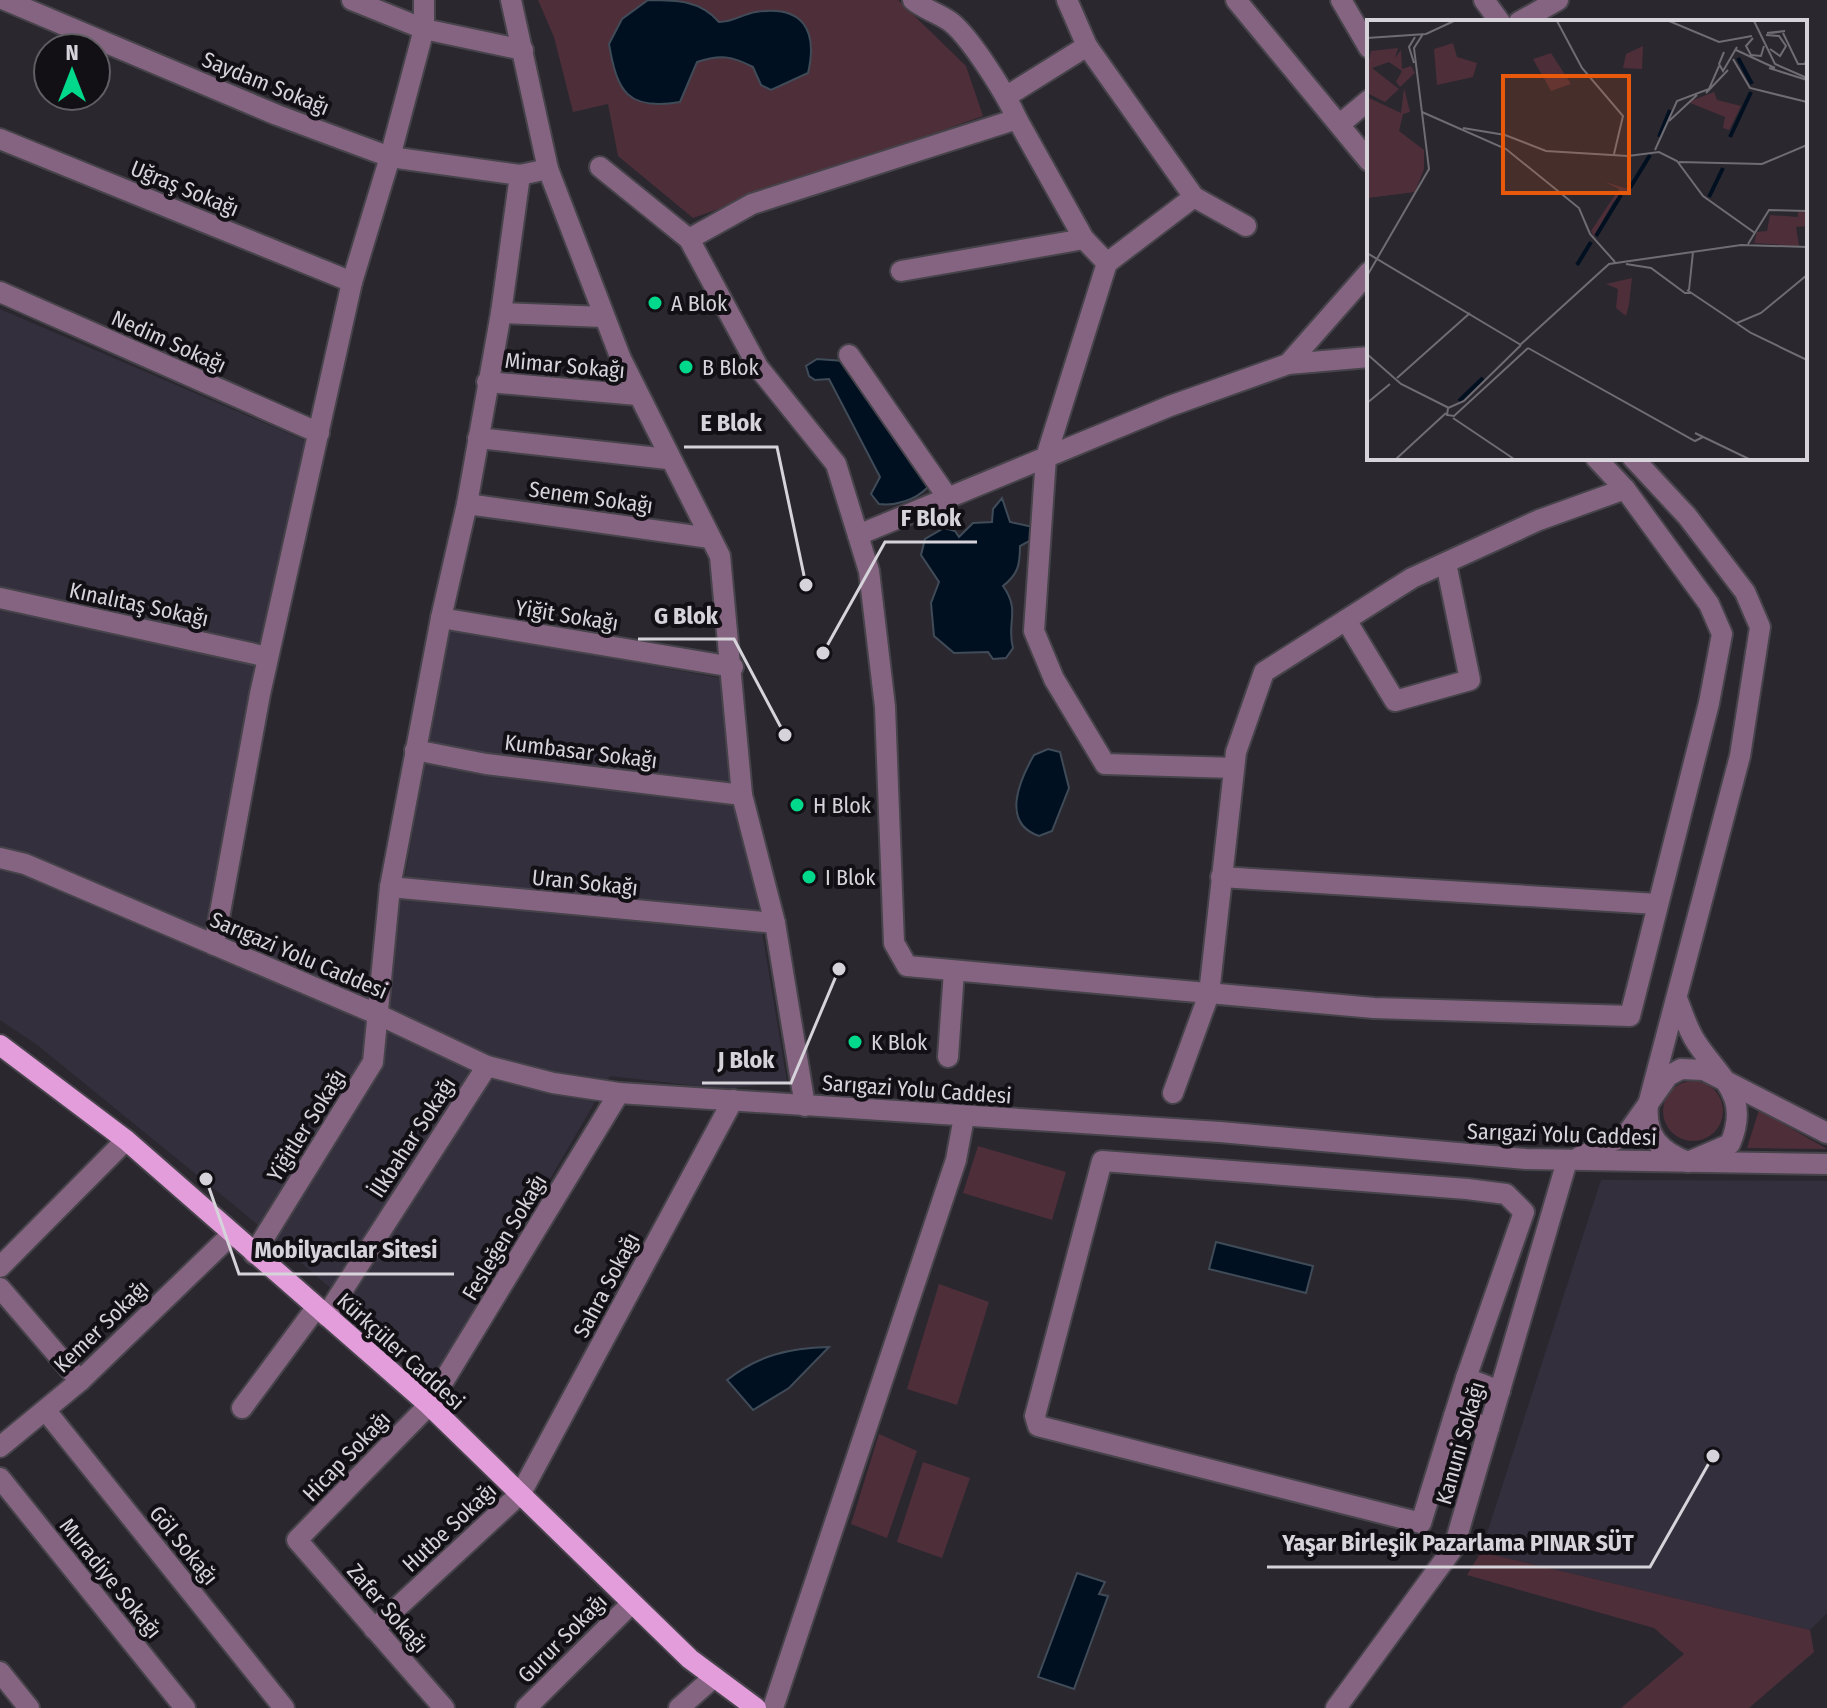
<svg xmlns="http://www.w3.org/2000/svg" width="1827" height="1708" font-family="'Fira Sans Condensed',sans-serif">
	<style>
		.built { fill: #342f3d }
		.green { fill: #4e2f39 }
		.water { fill: #001021; stroke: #404b58; stroke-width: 2 }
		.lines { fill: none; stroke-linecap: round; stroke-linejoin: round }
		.minor-casing { stroke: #46434a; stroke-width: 24 }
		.major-casing { stroke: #46434a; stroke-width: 24 }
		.minor { stroke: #856481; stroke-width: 20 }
		.major { stroke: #e39ddb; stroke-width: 20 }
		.poi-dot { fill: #00d98c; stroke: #121014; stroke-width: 3 }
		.labels { text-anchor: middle; stroke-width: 8; stroke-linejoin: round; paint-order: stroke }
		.street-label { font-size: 22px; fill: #d6d4da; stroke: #121014 }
		.poi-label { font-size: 22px; fill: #d6d4da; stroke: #121014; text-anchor: start }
		.inset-river { fill: none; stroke: #001021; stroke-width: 4 }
		.inset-road { fill: none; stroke: #6f6c73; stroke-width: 2 }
		.view { fill: #e8590c; fill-opacity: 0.15; stroke: #e8590c; stroke-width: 4 }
		.inset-edge { fill: none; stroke: #d6d4da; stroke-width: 4 }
		.leader { fill: none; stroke: #d6d4da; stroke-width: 3 }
		.callout-dot { fill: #d6d4da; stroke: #121014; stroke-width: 3 }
		.callout-label { font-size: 24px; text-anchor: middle; font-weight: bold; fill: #d6d4da; stroke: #121014; stroke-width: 8; stroke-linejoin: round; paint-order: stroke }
	</style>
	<rect width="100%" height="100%" fill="#2a272f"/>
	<g class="built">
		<polygon points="0,309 306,441 211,917 384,997 448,629 720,678 787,1082 724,1089 610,1076 434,1378 245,1214 36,1044 0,1020"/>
		<polygon points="1601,1180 1827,1181 1827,1613 1810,1630 1481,1552"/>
	</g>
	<g class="green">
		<polygon points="538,0 898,0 966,66 983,116 693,218 618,156 608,104 573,112 554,37"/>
		<circle cx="1693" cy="1111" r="30"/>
		<polygon points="1759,1110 1827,1149 1747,1148"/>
		<polygon points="978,1146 1066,1172 1052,1220 963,1193"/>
		<polygon points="939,1284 989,1302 957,1405 907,1389"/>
		<polygon points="879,1434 917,1451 887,1538 851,1524"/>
		<polygon points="923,1462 970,1478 942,1558 897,1542"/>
		<polygon points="1481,1552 1810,1630 1814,1652 1749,1708 1621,1708 1684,1654 1654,1628 1467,1575"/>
	</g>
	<g class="water">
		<path d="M648 0C676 0 700 0 719 22 734 22 742 14 756 12 803 5 818 30 808 73L771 90 761 85 753 67C732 56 720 54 697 62L680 102C628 111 617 92 609 44L622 19Z"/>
		<path d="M817 359 844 361 927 476V488C915 500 896 506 879 504L871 494 880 477 829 379 815 380 809 376 806 366Z"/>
		<path d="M1002 498 1010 522 1033 527V539L1020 546C1020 565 1018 574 1003 586 1021 611 1006 623 1013 648L1006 658 993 659 988 652 954 653 934 636 931 603 939 582 921 555 925 539 944 528 955 531 959 537 973 523 992 522 993 509Z"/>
		<path d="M1048 749 1060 752 1069 788 1052 831 1039 836C1001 823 1019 781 1034 755Z"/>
		<polygon points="1216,1242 1313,1266 1306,1293 1209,1269"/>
		<path d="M829 1347 789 1388 753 1410 727 1380C759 1355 789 1348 829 1347Z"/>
		<polygon points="1077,1573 1105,1582 1099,1594 1108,1596 1074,1689 1038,1677"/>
	</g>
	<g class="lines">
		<defs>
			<g id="minor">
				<polyline points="5,0 277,115 390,157 520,175 548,169 511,0"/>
				<polyline points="352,0 424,29 523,50"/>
				<path d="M913 0C925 10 941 14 952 23 972 40 1006 94 1017 119L752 204 689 239 758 367 836 464 869 571 885 707 894 943 907 966 1374 1008 1630 1016 1709 703 1722 634 1709 604 1625 489 1596 458"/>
				<polyline points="1067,0 1087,46"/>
				<polyline points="1236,0 1369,161"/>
				<polyline points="1341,0 1369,48"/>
				<polyline points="1484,0 1500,22"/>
				<polyline points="1519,22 1558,0"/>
				<polyline points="1007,96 1087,46 1194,197 1246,226"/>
				<polyline points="1017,119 1084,239 1107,263 1046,457 1034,631 1054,679 1105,764 1234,768"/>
				<polyline points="1340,124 1369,100"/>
				<polyline points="0,139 352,282"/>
				<polyline points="600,167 689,239"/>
				<polyline points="548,169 621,359 720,556 742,795 775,923 805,1106"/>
				<polyline points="1107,263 1194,197"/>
				<polyline points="901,271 1084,239"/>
				<polyline points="0,292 319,433"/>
				<polyline points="501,313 604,317"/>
				<polyline points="849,355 946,495"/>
				<polyline points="1288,364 1369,357"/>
				<polyline points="487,382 638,395"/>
				<polyline points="478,438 668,459"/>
				<path d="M1633 458 1687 516 1745 592 1760 627 1740 756 1648 1105C1645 1136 1660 1151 1688 1162L1730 1144C1751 1095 1720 1079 1696 1042 1688 1030 1683 1014 1678 1001"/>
				<polyline points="467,504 710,538"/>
				<polyline points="858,535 1170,406 1288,364 1369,272"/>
				<polyline points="0,598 268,657"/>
				<polyline points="441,618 733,667"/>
				<polyline points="1346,620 1395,701 1470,680 1446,563"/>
				<polyline points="415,750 486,764 742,795"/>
				<polyline points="0,858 25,864 379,1015 487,1066 553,1083 619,1093 1220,1132 1526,1159 1827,1164"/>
				<polyline points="1221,877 1657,904"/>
				<polyline points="390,887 775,923"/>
				<polyline points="214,945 260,694 352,282 390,157 424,29 424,0"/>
				<polyline points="948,1057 954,971"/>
				<polyline points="1173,1093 1209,994 1236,752 1264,672 1412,578 1539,520 1625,489"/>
				<polyline points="1579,1157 1626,1135 1668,1076 1681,1069 1704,1070 1827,1133"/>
				<polyline points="254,1254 373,1062 390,887 441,618 467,504 501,313 520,175"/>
				<polyline points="0,1267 126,1140"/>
				<polyline points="0,1288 80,1381"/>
				<polyline points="326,1316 487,1066"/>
				<polyline points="242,1408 316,1308"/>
				<polyline points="46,1411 284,1708"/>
				<polyline points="1454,1416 1466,1378"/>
				<polyline points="1489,1428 1454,1416 1421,1523 1038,1426 1035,1416 1102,1161 1467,1189 1506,1194 1524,1212 1466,1378 1500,1391"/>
				<polyline points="0,1447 80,1381 231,1235"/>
				<polyline points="0,1478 185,1708"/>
				<polyline points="374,1629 521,1493 733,1100"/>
				<polyline points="0,1672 29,1708"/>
				<polyline points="444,1708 297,1540 429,1405 619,1093"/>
				<polyline points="526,1708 632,1603"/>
				<polyline points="679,1708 714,1677"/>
				<polyline points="773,1708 956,1160 964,1117"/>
				<polyline points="1336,1708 1454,1547 1567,1161"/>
			</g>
			<polyline id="major" points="0,1045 126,1140 429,1405 690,1659 756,1708"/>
		</defs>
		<use href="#minor" class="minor-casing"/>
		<use href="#major" class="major-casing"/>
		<use href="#minor" class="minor"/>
		<use href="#major" class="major"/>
	</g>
	<g class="poi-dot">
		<circle cx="655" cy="303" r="8"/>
		<circle cx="686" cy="367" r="8"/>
		<circle cx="797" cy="805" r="8"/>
		<circle cx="809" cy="877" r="8"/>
		<circle cx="855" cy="1042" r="8"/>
	</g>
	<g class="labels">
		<g class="street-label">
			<text transform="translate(266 83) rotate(22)" y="8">Saydam Sokağı</text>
			<text transform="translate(185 188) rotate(22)" y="8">Uğraş Sokağı</text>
			<text transform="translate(169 341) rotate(24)" y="8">Nedim Sokağı</text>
			<text transform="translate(565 365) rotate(5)" y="8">Mimar Sokağı</text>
			<text transform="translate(591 497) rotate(8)" y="8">Senem Sokağı</text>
			<text transform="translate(139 604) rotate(12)" y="8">Kınalıtaş Sokağı</text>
			<text transform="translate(567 615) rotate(9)" y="8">Yiğit Sokağı</text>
			<text transform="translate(581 751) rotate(7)" y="8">Kumbasar Sokağı</text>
			<text transform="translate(585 882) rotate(6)" y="8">Uran Sokağı</text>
			<text transform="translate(299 955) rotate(23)" y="8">Sarıgazi Yolu Caddesi</text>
			<text transform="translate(917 1089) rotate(4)" y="8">Sarıgazi Yolu Caddesi</text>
			<text transform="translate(306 1125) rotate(-58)" y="8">Yiğitler Sokağı</text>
			<text transform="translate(1562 1134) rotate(2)" y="8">Sarıgazi Yolu Caddesi</text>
			<text transform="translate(412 1137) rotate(-57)" y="8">İlkbahar Sokağı</text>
			<text transform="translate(504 1237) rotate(-59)" y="8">Fesleğen Sokağı</text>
			<text transform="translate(606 1285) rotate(-62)" y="8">Sahra Sokağı</text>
			<text transform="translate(101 1326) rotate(-44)" y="8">Kemer Sokağı</text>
			<text transform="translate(401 1351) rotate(42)" y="8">Kürkçüler Caddesi</text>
			<text transform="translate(1460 1443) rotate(-74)" y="8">Kanuni Sokağı</text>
			<text transform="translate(346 1456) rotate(-46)" y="8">Hicap Sokağı</text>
			<text transform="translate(449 1527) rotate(-43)" y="8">Hutbe Sokağı</text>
			<text transform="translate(184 1545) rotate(51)" y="8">Göl Sokağı</text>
			<text transform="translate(111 1578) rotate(51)" y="8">Muradiye Sokağı</text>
			<text transform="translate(388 1608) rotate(49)" y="8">Zafer Sokağı</text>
			<text transform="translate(562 1638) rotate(-45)" y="8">Gurur Sokağı</text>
		</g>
		<g class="poi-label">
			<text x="671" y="311">A Blok</text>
			<text x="702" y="375">B Blok</text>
			<text x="813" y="813">H Blok</text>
			<text x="825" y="885">I Blok</text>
			<text x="871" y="1050">K Blok</text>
		</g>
	</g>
	<g transform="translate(1367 20)">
		<rect width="440" height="440" fill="#2a272f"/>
		<path d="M86 23 90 37 110 43 106 57 70 65 67 29ZM276 26 275 49 256 48 259 34ZM31 28 28 38 34 30 35 49 44 46 48 53 33 67 29 62 35 51 22 42 5 48 32 69 18 82 0 73V49L4 31ZM184 33 204 64 184 71 166 39ZM37 68 43 92 36 94 32 111 57 130V149L48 172 1 178 0 77 34 93ZM347 72 350 80 374 86 362 110 356 108 358 97 321 82ZM238 162 261 169 246 182 227 217 224 211 252 169ZM431 192H440V206L429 207 432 226 387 223 390 212 400 211 403 195 431 197ZM265 258 262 284 259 296 249 288 251 269 239 264Z" fill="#4e2f39"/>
		<path class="inset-river" d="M371 38 385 64M292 117 303 90M363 117 384 72M263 168 283 135M342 177 356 148M229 216 254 175M210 245 224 222M92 381 116 358"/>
		<path class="inset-road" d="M190 1 215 48 256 96 247 134M302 1 352 22 385 16M387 1 408 44 440 58M400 13 418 11 404 13M416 13 431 44H438L440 36M399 15 412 16 419 26 413 36 403 29M0 18 59 14 87 1M386 18 379 26 384 35 394 36 397 26M369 30 408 48M357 32 352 44 356 51 370 27M366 39 383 68 440 82M47 43 42 27 48 17M402 48 440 60M339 73 361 50M55 92 139 129 212 188 223 214 248 242M302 101 330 75M96 108 138 115 179 131 261 136 292 132 310 141 336 176 388 213M288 130 310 81 342 69 352 46M312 142 395 144 440 125M381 224 402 190 440 191M0 233 154 325M259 244 284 248 318 273H325M0 256 62 149 47 28 56 14M320 270 384 313 440 340M322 270 326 232M370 303 394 293 440 255M153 325 242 244 374 225 440 227M154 325 97 381 81 388 80 395 87 396 161 328M161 328 328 421 336 417M0 334 34 364 82 388M30 358 103 293M0 383 23 364M86 398 147 439M328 413 382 439M29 439 79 393"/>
		<path class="view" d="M136 56H262V173H136Z"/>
		<rect width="440" height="440" class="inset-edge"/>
	</g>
	<path class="leader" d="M806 585L777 447H684M823 653L885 542H977M785 735L734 639H638M839 969L791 1083H702M206 1179L239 1274H454M1713 1456L1650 1567H1267"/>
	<g class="callout-dot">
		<circle cx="806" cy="585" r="8"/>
		<circle cx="823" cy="653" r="8"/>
		<circle cx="785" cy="735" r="8"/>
		<circle cx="839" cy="969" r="8"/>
		<circle cx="206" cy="1179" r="8"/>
		<circle cx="1713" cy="1456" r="8"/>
	</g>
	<g class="callout-label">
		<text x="731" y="431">E Blok</text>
		<text x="931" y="526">F Blok</text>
		<text x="686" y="624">G Blok</text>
		<text x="746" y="1068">J Blok</text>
		<text x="346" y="1258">Mobilyacılar Sitesi</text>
		<text x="1458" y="1551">Yaşar Birleşik Pazarlama PINAR SÜT</text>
	</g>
	<g transform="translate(72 72)"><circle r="38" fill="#121014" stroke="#605e63" stroke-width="2"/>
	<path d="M0-6L14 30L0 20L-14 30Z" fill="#00d98c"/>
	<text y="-12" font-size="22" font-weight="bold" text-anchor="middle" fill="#d6d4da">N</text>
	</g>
</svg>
